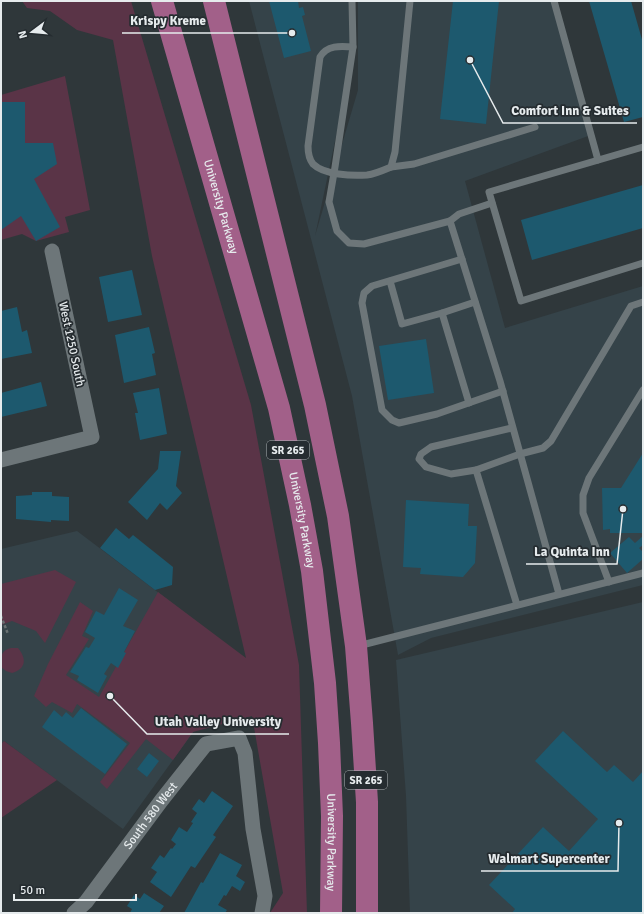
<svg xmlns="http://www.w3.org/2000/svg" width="644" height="914" font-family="Signika,sans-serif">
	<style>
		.built { fill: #354349 }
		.green { fill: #5a3447 }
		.building { fill: #1d596e }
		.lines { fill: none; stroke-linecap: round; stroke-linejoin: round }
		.path { stroke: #697173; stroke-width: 2.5; stroke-dasharray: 3 2; stroke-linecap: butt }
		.lane { stroke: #6d7679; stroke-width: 7 }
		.street { stroke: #6d7679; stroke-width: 15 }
		.primary { stroke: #a26089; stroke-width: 22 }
		.labels { text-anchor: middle; stroke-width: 3.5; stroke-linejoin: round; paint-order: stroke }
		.shield { fill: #252c30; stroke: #acb2b4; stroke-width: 1 }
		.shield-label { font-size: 11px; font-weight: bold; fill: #e6ebed }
		.street-label { font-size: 12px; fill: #e6ebed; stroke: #252c30 }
		.leader { fill: none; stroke: #e6ebed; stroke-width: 1.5 }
		.callout-dot { fill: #e6ebed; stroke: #252c30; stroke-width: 1.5 }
		.callout-label { font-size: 13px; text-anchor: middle; font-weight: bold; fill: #e6ebed; stroke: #252c30; stroke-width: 3.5; stroke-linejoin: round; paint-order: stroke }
	</style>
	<rect width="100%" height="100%" fill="#2f373a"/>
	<g class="built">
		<polygon points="249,1 352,1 355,46 315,236 358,90 358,1 553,1 591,135 465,181 505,328 643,286 643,585 431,638 398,655 352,396"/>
		<polygon points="77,531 246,659 123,829 4,741 1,744 1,549"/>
		<polygon points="643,602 643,913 410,913 406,796 396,660"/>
	</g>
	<g class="green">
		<polygon points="22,1 131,1 251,405 299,665 307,913 270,913 283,893 252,716 193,732 173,760 146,739 107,789 100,782 130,743 77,704 72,713 52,702 46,707 34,696 48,664 80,602 93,611 82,636 89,639 66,675 99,697 158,592 246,658 152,256 113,40 77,30 50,11 27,8"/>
		<polygon points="65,76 90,210 65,217 69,232 36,241 22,234 1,240 1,95"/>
		<polygon points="55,570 76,582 45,643 36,631 12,621 1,625 1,584"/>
		<path d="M11 648H18C27 659 26 669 12 673L6 671 1 667C1 657 0 651 11 648Z"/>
		<polygon points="4,741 57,780 1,818 1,744"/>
	</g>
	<g class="building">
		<polygon points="269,1 298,1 299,8 303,7 305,15 302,16 311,51 284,58"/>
		<polygon points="453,1 499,1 486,124 440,119"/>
		<polygon points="589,1 631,1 643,43 643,117 624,122"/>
		<polygon points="1,102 25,102 25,143 53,143 57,164 34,179 60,227 36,241 21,216 1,230"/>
		<polygon points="643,185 643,228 532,260 521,220"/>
		<polygon points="132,270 142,315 108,322 99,277"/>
		<polygon points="17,307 22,332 27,330 32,353 1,359 1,311"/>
		<polygon points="149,327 155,353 152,354 156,375 124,383 115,335"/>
		<polygon points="426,339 434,393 388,400 379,346"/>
		<polygon points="41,382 47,406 1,417 1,393"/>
		<polygon points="159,388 167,434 140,440 135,413 138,413 133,393"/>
		<polygon points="160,451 181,451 176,486 182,493 167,510 160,503 147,520 128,502 158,469"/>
		<polygon points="643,453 643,534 642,533 610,533 610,529 603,530 602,488 621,488"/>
		<polygon points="32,492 52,492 52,496 69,497 69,521 51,520 51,522 16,519 16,496 32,495"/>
		<polygon points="406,500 469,504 468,526 477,526 475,563 463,577 420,574 421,568 403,567"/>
		<polygon points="116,528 129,539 133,535 173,567 172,585 155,590 100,548"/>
		<polygon points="643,536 643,545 639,548 643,552 643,559 627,573 610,553 629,537 635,543"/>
		<polygon points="119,588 138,600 123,626 135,631 124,652 126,653 118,668 111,663 104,674 107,676 98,693 77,680 79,676 70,672 86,647 89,648 95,638 85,632 96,611 104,615"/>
		<polygon points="81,708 127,744 105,774 42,727 54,710 62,717 66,712 73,718"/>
		<polygon points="563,731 607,772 614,765 633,782 643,771 643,913 512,913 515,909 489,885 543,827 569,851 598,819 535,761"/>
		<polygon points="149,753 159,761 147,777 137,769"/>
		<polygon points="212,791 233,806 213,835 216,837 195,868 191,866 171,897 150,882 157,872 151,868 160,855 164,858 171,848 172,849 176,844 171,840 179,827 187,832 193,823 191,822 197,813 192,809 199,799 204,803"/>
		<polygon points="220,853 242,865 236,876 245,882 240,891 232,886 226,896 224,895 218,905 227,910 225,913 184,913 201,882 203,883"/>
		<polygon points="144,893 164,906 159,913 130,913 132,909 127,906 134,895 140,899"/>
	</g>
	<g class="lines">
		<polyline class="path" points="1,616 8,634"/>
		<g class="lane">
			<polyline points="352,1 353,47 335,167 329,202 337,231 349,243 364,244 450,221 500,381 559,594"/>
			<polyline points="554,1 598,160"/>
			<path d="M353 47C340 46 327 45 320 57L308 146C308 152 309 159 313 164 324 175 352 176 367 175 375 174 384 170 391 167L395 152 410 1"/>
			<polyline points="643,147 489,192 521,301 643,263"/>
			<polyline points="391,167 414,164 535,127"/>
			<polyline points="450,221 459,214 492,203"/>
			<polyline points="462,259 372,286 364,293 362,303 382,410 392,420 399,423 437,414 503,391"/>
			<polyline points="390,281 402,324 442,313 469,403"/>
			<polyline points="442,313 475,302"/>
			<polyline points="476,470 451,474 426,467 419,459 421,454 431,447 512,428"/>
			<polyline points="609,582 583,513 583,495 589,478 643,390"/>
			<polyline points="517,605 476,470 520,454 543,448 551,441 631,306 643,302"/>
			<polyline points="358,646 643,573"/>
		</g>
		<g class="street">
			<polyline points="1,460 92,437 52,251"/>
			<path id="s1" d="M74 913 86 902 161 801 206 744 239 738 245 753 253 829 265 896 262 913"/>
		</g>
		<g class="primary">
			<path id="s2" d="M162 1 279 408 300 505 312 571 325 683 329 743 332 816 331 913"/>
			<polyline points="214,1 315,405 338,516 356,646 362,723 367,802 367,913"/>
		</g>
	</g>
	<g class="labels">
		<g class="shield">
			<rect x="267" y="441" width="42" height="18" rx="3"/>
			<rect x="345" y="771" width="42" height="18" rx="3"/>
		</g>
		<g class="shield-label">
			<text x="288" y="454">SR 265</text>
			<text x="366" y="784">SR 265</text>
		</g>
		<g class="street-label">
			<text dy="4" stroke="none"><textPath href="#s2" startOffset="214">University Parkway</textPath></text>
			<text transform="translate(72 344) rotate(78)" y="4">West 1250 South</text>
			<text dy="4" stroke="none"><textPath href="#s2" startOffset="538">University Parkway</textPath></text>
			<text dy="4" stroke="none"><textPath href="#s1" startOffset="124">South 580 West</textPath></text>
			<text dy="4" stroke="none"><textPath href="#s2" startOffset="862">University Parkway</textPath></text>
		</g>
	</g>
	<path class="leader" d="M292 33L214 33H122M470 60L503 123H637M623 509L617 564H526M110 696L147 734H289M619 823L618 871H481"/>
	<g class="callout-dot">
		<circle cx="292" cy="33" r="4"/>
		<circle cx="470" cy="60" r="4"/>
		<circle cx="623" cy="509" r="4"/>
		<circle cx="110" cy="696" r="4"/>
		<circle cx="619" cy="823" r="4"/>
	</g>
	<g class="callout-label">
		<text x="168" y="25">Krispy Kreme</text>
		<text x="570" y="115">Comfort Inn &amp; Suites</text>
		<text x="572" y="556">La Quinta Inn</text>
		<text x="218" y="726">Utah Valley University</text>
		<text x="549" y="863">Walmart Supercenter</text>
	</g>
	<rect width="644" height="914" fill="none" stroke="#e6ebed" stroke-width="4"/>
	<g transform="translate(32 32) rotate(254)" stroke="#252c30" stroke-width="3" paint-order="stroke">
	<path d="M0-3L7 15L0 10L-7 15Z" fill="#e6ebed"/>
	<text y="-6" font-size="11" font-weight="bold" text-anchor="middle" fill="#e6ebed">N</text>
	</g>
	<path d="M14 894v6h122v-6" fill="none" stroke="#e6ebed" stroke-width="2"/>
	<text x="20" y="894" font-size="12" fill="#e6ebed" stroke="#252c30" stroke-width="3" paint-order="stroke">50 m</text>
</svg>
